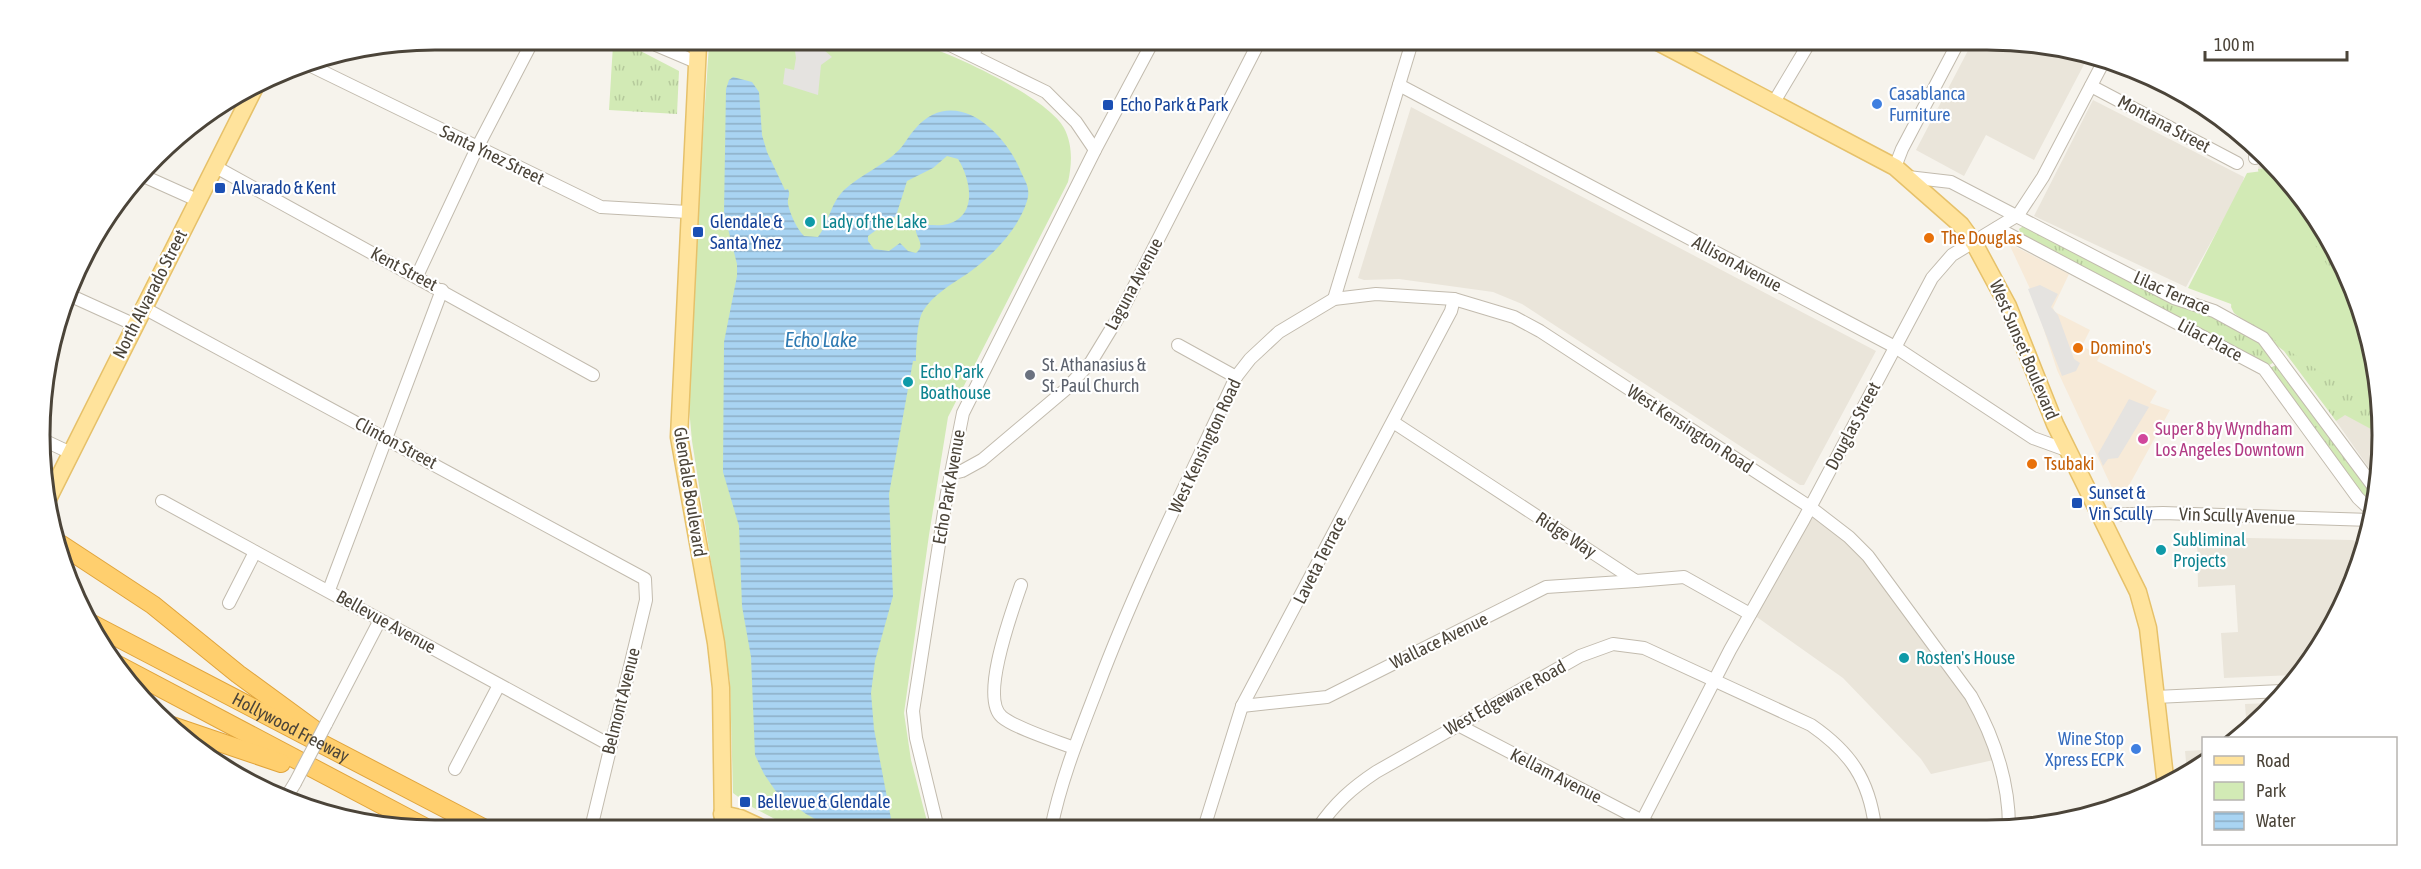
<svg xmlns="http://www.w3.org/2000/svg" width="2421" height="869" font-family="'Asap Condensed',sans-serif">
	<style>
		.residential { fill: #eae5da }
		.commercial { fill: #f7ead8 }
		.grass { fill: url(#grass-tufts) }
		.park { fill: #d2eab5 }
		.parking { fill: #e5e3e0 }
		.water { fill: url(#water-rules); fill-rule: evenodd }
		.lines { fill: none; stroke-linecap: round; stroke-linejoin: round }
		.minor-casing { stroke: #c2bbae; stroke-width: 14 }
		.major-casing { stroke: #e6c16a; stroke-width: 19 }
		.highway-casing { stroke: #e0a43c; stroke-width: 20 }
		.minor { stroke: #fff; stroke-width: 12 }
		.major { stroke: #ffe39c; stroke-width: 16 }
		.highway { stroke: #ffcf6e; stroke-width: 18 }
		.minor-bridge-casing { stroke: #c2bbae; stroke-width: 14; stroke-linecap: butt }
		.minor-bridge { stroke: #fff; stroke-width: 12 }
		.shop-dot { fill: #3f7fe0; stroke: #fff; stroke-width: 2 }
		.transit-dot { fill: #1a4fb4; stroke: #fff; stroke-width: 2 }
		.culture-dot { fill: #0f9aa8; stroke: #fff; stroke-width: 2 }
		.food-dot { fill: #e8710a; stroke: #fff; stroke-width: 2 }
		.worship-dot { fill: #6b7280; stroke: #fff; stroke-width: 2 }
		.hotel-dot { fill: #d1479c; stroke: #fff; stroke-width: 2 }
		.labels { text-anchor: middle; stroke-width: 4.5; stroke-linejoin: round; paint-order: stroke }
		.shop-label { font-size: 18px; fill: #366cbe; stroke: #fff; text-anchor: start }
		.transit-label { font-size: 18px; fill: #164399; stroke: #fff; text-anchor: start }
		.street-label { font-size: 18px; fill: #4b4439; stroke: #fff }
		.culture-label { font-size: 18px; fill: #0d838f; stroke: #fff; text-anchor: start }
		.food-label { font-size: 18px; fill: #c56008; stroke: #fff; text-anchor: start }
		.worship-label { font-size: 18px; fill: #5b616d; stroke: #fff; text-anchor: start }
		.hotel-label { font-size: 18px; fill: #b23c85; stroke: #fff; text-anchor: start }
		.water-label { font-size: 20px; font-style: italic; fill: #2e7ab2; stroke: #fff }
		.rim { fill: none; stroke: #4b4439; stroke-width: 3 }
	</style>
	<defs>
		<pattern id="grass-tufts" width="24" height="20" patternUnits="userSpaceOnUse" patternTransform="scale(1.5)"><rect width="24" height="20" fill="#d2eab5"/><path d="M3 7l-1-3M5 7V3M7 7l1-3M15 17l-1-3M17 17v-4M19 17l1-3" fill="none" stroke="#b6ca9c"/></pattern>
		<pattern id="water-rules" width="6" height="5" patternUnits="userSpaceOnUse" patternTransform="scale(1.5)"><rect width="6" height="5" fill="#a9d4f2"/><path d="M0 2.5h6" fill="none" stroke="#8caec5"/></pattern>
	</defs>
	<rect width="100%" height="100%" fill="#f6f3ec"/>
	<g class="residential">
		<polygon points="1974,39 2090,53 2034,160 1986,135 1964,176 1916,150"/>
		<polygon points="2093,100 2244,177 2241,188 2186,287 2034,216"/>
		<polygon points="1411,107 1876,351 1804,485 1800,485 1522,304 1493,292 1399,279 1364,280 1358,278"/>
		<polygon points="2261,152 2277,167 2258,169"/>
		<polygon points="2345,414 2380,434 2381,460 2376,478 2336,421"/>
		<polygon points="1811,509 1848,537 1971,697 1998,759 1931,774 1921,759 1843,678 1754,615"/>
		<polygon points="2197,537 2353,540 2364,549 2329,633 2294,675 2224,678 2221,633 2238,632 2235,585 2198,587"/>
		<polygon points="2271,703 2248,732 2247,732 2245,704"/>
		<polygon points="2203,750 2203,761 2187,772 2185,751"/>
	</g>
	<polygon class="commercial" points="2012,245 2069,274 2053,308 2055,312 2090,330 2082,346 2100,356 2097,361 2157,391 2150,403 2170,410 2126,491 2113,490 2057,370 2032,293 2010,246"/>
	<g class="grass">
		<polygon points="613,45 629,45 679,71 677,114 609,110"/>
		<polygon points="2277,167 2329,236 2361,307 2370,344 2262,188 2258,169"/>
		<polygon points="2025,225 2213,314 2261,343 2276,361 2266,367 2022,237 2019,229"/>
		<polygon points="2232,300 2376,373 2380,434 2345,415 2336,421 2284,351 2234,313 2231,307"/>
		<polygon points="2278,364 2375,495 2364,496 2268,369"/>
	</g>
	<g class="park">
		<path d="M919 44C952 53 1048 98 1064 128 1073 145 1072 164 1068 182L948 417 929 535 904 713 911 760 929 829H794L752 807 733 793 730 682 692 441 689 408 697 222 709 45Z"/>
		<polygon points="2278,169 2312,240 2366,330 2379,383 2379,409 2305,362 2235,311 2231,304 2188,288 2247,173"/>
	</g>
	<g class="parking">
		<polygon points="817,44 832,57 821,65 818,95 783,84 785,68 794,70 796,58 795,51 792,50 794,45"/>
		<polygon points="2040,285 2058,294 2051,307 2058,315 2074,359 2080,363 2076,371 2062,376 2028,289"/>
		<polygon points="2129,399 2149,407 2118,458 2108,459 2103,466 2098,454"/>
	</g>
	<path class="water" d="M733 77 752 82 759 92 762 135 767 152 785 190 788 189C791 196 787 197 788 204 790 214 797 229 804 236L818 237C829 223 830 204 844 190 860 175 883 166 899 150 905 144 909 135 915 129 955 83 1006 133 1021 172 1025 181 1031 188 1027 201 1018 230 991 257 967 274 950 285 933 295 923 311 917 320 916 350 916 361H913L889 494 893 596 875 661 871 693 874 729 893 829H834L806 814 777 793 764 774 755 755 751 657 742 606 739 526 723 472 724 342 737 276V264L724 213 726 89 729 80ZM947 156 958 159C970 178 979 215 948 224 937 227 926 223 916 227 914 237 927 244 916 253L908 251 900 243 889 251 874 249 868 241V236L896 216 907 181 933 168Z"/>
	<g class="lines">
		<defs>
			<g id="minor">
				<polyline points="948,44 1046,92 1076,122 1095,150"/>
				<polyline points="656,45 696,62"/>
				<polyline points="972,55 979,44"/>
				<polyline points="305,63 601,207 688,212"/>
				<polyline points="1399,85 1895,347 2033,438 2069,451"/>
				<polyline points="2091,86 2237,163"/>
				<polyline points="1774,102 1811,40"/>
				<polyline points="2255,158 2256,148"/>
				<polyline points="214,166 593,375"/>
				<polyline points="1895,167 1902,149 1960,39"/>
				<polyline points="139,174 197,200"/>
				<polyline points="1908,177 1951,182 2174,298 2214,311 2263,338 2376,490"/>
				<polyline points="1997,228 2264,369 2358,498 2373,512"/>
				<polyline points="417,276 477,148 530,46"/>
				<polyline points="69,295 133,324"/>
				<polyline points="1334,299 1412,42"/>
				<polyline points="142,307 645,579 646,600 593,820"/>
				<polyline points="1178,345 1236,377"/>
				<polyline points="1393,422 1636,581 1684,577 1750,614"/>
				<polyline points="41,439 71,453"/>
				<polyline points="950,474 962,471 982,460 1065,390 1091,362 1119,316 1259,42"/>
				<polyline points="162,501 610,745"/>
				<polyline points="2102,515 2163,513 2371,520"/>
				<path d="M1021 585C1013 609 979 698 1002 717 1015 728 1056 741 1074 748"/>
				<polyline points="329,590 442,290"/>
				<polyline points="229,603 255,552"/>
				<polyline points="2156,697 2281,691"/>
				<polyline points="1242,706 1327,697 1546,587 1636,581"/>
				<polyline points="326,724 380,620"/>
				<polyline points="1458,725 1654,827"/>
				<polyline points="455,769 499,685"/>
				<polyline points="287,796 295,783"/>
				<polyline points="1639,827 1730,650 1804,519 1932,278 1952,255 2018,215 2043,177 2105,59"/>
				<polyline points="1204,828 1242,706 1451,311 1454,299"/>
				<path d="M1318 828C1335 803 1352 788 1376 772L1580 656 1613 644 1644 648 1811 725C1850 752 1869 779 1875 827"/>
				<polyline points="938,829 916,738 913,711 947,493 963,413 1095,150 1152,43"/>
				<path d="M1051 829C1061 779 1080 733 1098 686 1138 580 1189 479 1236 377L1250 359 1279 332 1334 299 1376 294 1454 299 1514 317 1540 331 1810 507 1849 537 1868 556 1971 696C1994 737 2009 780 2009 827"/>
			</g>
			<g id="major">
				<polyline points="1656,41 1895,167 1961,225 1974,243 2008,306 2055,424 2138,592 2148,628 2166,786"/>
				<polyline points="698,45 679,437 716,643 721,688 723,829"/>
				<polyline points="47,501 255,87"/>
				<polyline points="722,814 740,818 764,829"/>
			</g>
			<g id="highway">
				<polyline points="54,540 153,605 238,674 316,731"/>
				<path id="s1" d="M92 624 487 830"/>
				<polyline points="112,662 428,829"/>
				<polyline points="166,724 281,763"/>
			</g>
		</defs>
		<use href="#minor" class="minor-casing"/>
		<use href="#major" class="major-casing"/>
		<use href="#highway" class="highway-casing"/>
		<use href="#minor" class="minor"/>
		<use href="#major" class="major"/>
		<use href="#highway" class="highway"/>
		<defs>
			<polyline id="minor-bridge" points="295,783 326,724"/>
		</defs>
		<use href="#minor-bridge" class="minor-bridge-casing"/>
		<use href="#minor-bridge" class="minor-bridge"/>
	</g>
	<g class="shop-dot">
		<circle cx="1877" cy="104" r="6"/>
		<circle cx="2136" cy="749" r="6"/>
	</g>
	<g class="transit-dot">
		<rect x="1102" y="99" width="12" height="12" rx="3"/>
		<rect x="214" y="182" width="12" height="12" rx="3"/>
		<rect x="692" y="226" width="12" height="12" rx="3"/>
		<rect x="2071" y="497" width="12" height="12" rx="3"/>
		<rect x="739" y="796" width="12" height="12" rx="3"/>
	</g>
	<g class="culture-dot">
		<circle cx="810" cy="222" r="6"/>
		<circle cx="908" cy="382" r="6"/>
		<circle cx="2161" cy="550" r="6"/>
		<circle cx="1904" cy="658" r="6"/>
	</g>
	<g class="food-dot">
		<circle cx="1929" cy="238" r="6"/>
		<circle cx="2078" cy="348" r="6"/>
		<circle cx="2032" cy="464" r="6"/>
	</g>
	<circle class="worship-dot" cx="1030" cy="375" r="6"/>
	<circle class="hotel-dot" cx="2143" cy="439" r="6"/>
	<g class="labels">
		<g class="shop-label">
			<text x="1889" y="100">Casablanca<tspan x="1889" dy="21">Furniture</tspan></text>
			<text x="2124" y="745" text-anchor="end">Wine Stop<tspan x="2124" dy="21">Xpress ECPK</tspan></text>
		</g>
		<g class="transit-label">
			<text x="1120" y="111">Echo Park &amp; Park</text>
			<text x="232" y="194">Alvarado &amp; Kent</text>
			<text x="710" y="228">Glendale &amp;<tspan x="710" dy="21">Santa Ynez</tspan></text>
			<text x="2089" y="499">Sunset &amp;<tspan x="2089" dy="21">Vin Scully</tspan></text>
			<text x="757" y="808">Bellevue &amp; Glendale</text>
		</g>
		<g class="street-label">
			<text transform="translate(2164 124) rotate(28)" y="6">Montana Street</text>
			<text transform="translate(492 155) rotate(26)" y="6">Santa Ynez Street</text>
			<text transform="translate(1737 264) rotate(28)" y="6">Allison Avenue</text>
			<text transform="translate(404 269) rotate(28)" y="6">Kent Street</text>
			<text transform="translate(1134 284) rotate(-62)" y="6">Laguna Avenue</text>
			<text transform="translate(2172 293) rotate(24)" y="6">Lilac Terrace</text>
			<text transform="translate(150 294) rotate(-63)" y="6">North Alvarado Street</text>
			<text transform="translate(2210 340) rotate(28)" y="6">Lilac Place</text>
			<text transform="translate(2024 350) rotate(67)" y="6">West Sunset Boulevard</text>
			<text transform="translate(1853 426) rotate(-62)" y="6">Douglas Street</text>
			<text transform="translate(1690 429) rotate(33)" y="6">West Kensington Road</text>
			<text transform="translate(396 443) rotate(28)" y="6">Clinton Street</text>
			<text transform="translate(1205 446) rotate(-65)" y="6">West Kensington Road</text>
			<text transform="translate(949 487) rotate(-80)" y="6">Echo Park Avenue</text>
			<text transform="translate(690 492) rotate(81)" y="6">Glendale Boulevard</text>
			<text transform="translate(2237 516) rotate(2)" y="6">Vin Scully Avenue</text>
			<text transform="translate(1566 535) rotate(33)" y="6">Ridge Way</text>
			<text transform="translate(1320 560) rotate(-63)" y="6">Laveta Terrace</text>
			<text transform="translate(386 622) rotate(29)" y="6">Bellevue Avenue</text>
			<text transform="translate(1439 641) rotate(-26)" y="6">Wallace Avenue</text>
			<text transform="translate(1505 698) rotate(-29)" y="6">West Edgeware Road</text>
			<text transform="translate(621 701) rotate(-76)" y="6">Belmont Avenue</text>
			<text dy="6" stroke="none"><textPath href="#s1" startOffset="224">Hollywood Freeway</textPath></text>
			<text transform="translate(1556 776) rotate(27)" y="6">Kellam Avenue</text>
		</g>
		<g class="culture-label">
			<text x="822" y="228">Lady of the Lake</text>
			<text x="920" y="378">Echo Park<tspan x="920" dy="21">Boathouse</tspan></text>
			<text x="2173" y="546">Subliminal<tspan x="2173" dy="21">Projects</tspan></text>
			<text x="1916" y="664">Rosten's House</text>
		</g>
		<g class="food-label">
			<text x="1941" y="244">The Douglas</text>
			<text x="2090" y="354">Domino's</text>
			<text x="2044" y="470">Tsubaki</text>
		</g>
		<g class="worship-label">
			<text x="1042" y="371">St. Athanasius &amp;<tspan x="1042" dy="21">St. Paul Church</tspan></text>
		</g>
		<g class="hotel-label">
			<text x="2155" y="435">Super 8 by Wyndham<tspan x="2155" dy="21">Los Angeles Downtown</tspan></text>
		</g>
		<g class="water-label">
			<text x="821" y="347">Echo Lake</text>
		</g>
	</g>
	<path d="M0 0H2421V869H0ZM435 50H1987A385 385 0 0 1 2372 435V435A385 385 0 0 1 1987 820H435A385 385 0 0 1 50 435V435A385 385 0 0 1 435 50Z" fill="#fff" fill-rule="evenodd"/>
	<path class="rim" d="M435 50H1987A385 385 0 0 1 2372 435V435A385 385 0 0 1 1987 820H435A385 385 0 0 1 50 435V435A385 385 0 0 1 435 50Z"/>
	<rect x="2202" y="737" width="195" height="108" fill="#ffffff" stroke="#b7b4b0" stroke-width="1.5"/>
	<rect x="2214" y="756" width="30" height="9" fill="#ffe39c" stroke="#b7b4b0" stroke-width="1.5"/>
	<text x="2256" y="767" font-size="18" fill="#4b4439">Road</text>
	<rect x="2214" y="782" width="30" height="18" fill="#d2eab5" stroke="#b7b4b0" stroke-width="1.5"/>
	<text x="2256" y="797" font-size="18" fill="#4b4439">Park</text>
	<rect x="2214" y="812" width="30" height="18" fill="url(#water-rules)" stroke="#b7b4b0" stroke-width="1.5"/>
	<text x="2256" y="827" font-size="18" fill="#4b4439">Water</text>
	<path d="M2205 51v9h142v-9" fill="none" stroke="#4b4439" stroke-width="3"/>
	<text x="2214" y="51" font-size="18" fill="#4b4439" stroke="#ffffff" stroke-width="4.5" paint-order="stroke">100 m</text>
</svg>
